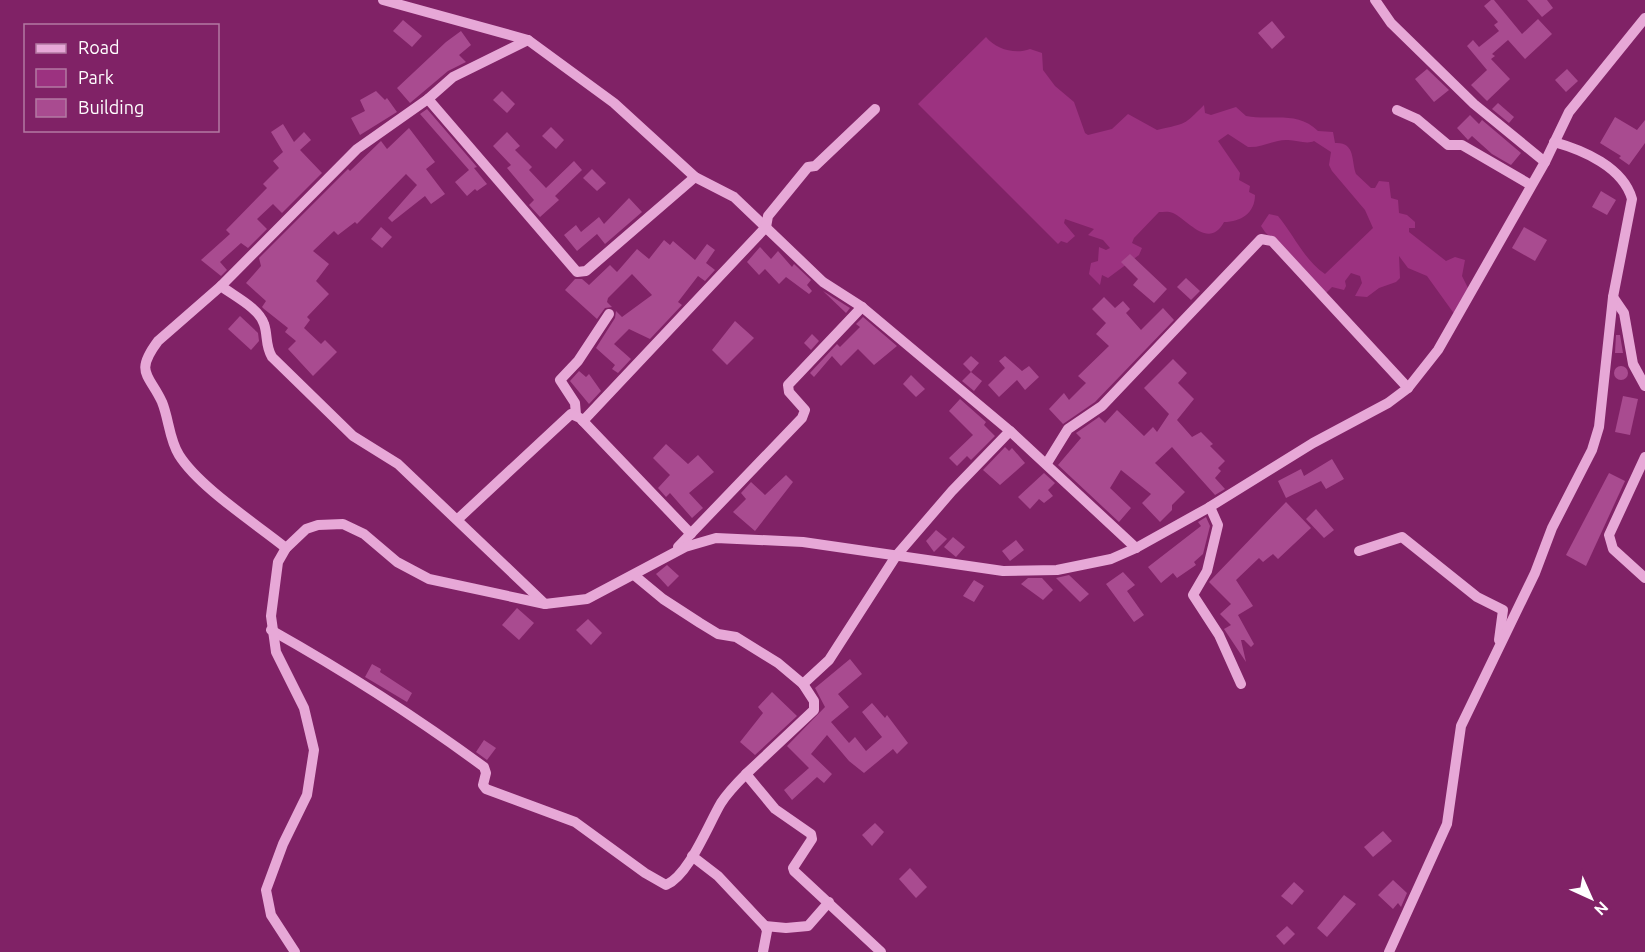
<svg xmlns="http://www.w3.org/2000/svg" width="1645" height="952" font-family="Ubuntu,sans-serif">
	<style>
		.green { fill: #9c3280 }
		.building { fill: #a94b90 }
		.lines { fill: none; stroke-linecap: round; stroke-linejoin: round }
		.minor { stroke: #e7a8d7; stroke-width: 10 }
	</style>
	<rect width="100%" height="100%" fill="#802266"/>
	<path class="green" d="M986 37C996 49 1015 55 1030 49L1042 53 1043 70 1055 86 1074 102 1085 133 1088 135 1112 129 1128 114 1157 130C1187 123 1183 126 1204 105L1205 113 1211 115 1236 107 1246 116C1272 121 1297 110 1318 131L1333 132 1335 143C1356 142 1351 161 1356 174L1371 188H1375L1379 181 1389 182 1391 198 1398 200 1399 213 1407 215 1415 222V228H1409V232L1446 261 1455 257 1465 260 1462 276 1468 288 1455 315 1427 276 1408 268 1399 256 1400 278 1396 282 1379 288 1367 297 1355 296 1362 283 1360 276 1351 273 1345 281 1346 286 1344 290 1332 287 1325 294 1265 232 1261 226 1269 214 1278 216C1294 235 1304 260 1325 274L1373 228 1365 210 1332 171 1329 165 1331 152 1314 141C1306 145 1295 139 1286 140 1273 140 1262 148 1248 147L1228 134 1218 141 1240 173 1239 180 1250 186 1249 192 1255 195C1255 213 1241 222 1224 222 1209 250 1188 220 1173 213 1169 211 1163 212 1159 212L1134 238 1132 243 1142 248 1139 255 1108 278 1102 275 1100 285 1089 274 1091 263 1098 261 1099 247 1106 250 1110 248 1103 240 1088 235 1094 229 1065 219 1064 223 1075 236 1067 243 1061 241 1058 244 918 104Z"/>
	<g class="building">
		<polygon points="1491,0 1494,0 1522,34 1538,19 1552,34 1525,59 1508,40 1492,54 1495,56 1491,59 1510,79 1487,101 1471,85 1487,70 1467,46 1473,40 1479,47 1499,31 1494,25 1498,22 1484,6"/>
		<polygon points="1527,0 1547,0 1553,8 1542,17"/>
		<polygon points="403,20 422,36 412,47 393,31"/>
		<polygon points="1272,21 1285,37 1272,49 1258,33"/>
		<polygon points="461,31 471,45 459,55 466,62 448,71 410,103 397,88 446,42"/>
		<polygon points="1427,69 1449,90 1434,102 1415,79"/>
		<polygon points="1567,69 1578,81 1566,92 1555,80"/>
		<polygon points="376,91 385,100 387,98 397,112 360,135 351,118 365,111 360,100"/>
		<polygon points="502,91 515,104 507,113 493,100"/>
		<polygon points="1498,103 1514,117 1509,123 1492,109"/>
		<polygon points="427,109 477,167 474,168 487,184 477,191 475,189 467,196 455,182 469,170 420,114"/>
		<polygon points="1470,115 1479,124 1482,120 1521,153 1511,165 1492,154 1472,136 1468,140 1457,128"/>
		<polygon points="1615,117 1637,130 1645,120 1645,143 1629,165 1619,158 1621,156 1600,143"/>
		<polygon points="283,124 294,142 304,132 311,140 300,150 322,173 282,213 273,204 257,219 267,229 248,248 241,243 220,262 227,270 221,276 201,260 230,234 226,230 267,188 263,184 279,168 273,161 283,152 271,132"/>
		<polygon points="551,127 564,140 556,149 542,136"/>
		<polygon points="409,128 435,162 426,169 445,194 431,204 425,196 392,222 388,218 417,185 406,174 357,224 355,222 338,235 334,231 313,251 329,264 316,281 329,294 307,317 310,320 304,328 321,344 325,340 337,352 313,376 288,349 296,341 285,332 288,328 264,309 262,307 266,301 246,283 261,266 259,258 348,169 350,171 381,141 387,149"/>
		<polygon points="507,132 520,146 515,150 532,167 529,170 546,188 574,161 582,170 555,196 559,200 540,217 529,205 534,200 507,168 511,165 493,146"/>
		<polygon points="592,169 606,183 597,191 583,178"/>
		<polygon points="1601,191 1616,200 1607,215 1592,207"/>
		<polygon points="629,198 642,212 605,244 597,234 577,251 564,235 576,225 581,232 599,217 604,224"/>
		<polygon points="381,227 392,237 382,248 371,239"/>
		<polygon points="1524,227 1547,240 1535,261 1512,248"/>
		<polygon points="664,240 670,245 673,241 695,260 707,244 715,250 706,263 715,270 705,281 698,276 678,302 682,305 650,339 629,329 614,344 631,359 618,373 612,369 615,365 596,348 615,318 616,311 622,317 652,295 632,274 608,298 607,302 612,307 605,308 597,319 565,290 575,279 582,279 589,285 610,265 617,272 637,249 649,259"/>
		<polygon points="760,247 771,259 778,251 792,267 794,264 811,280 807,285 812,291 809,294 786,277 779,284 765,269 759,275 747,262"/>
		<polygon points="1130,254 1167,289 1154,303 1133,285 1138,279 1121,262"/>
		<polygon points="1186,278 1200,291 1191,300 1177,287"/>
		<polygon points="823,291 850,308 846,313"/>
		<polygon points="1104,297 1115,308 1123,301 1130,309 1126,313 1141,330 1163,308 1174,320 1095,402 1063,424 1049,409 1064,393 1069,400 1086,383 1078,376 1109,346 1096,334 1106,323 1092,309"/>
		<polygon points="240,316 258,333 259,341 251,350 228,329"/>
		<polygon points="863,317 897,346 874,365 858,349 841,366 832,356 814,377 810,373 837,344 840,347 860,327 856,324"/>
		<polygon points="735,321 754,338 727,365 712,350"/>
		<polygon points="812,334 819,341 811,350 804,343"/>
		<polygon points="1616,335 1620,335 1623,353 1615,353"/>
		<polygon points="971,356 979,363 971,372 963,364"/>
		<polygon points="1005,356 1022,371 1029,366 1039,377 1025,390 1017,380 999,397 988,385 1005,368 999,361"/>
		<polygon points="1173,359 1187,373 1178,383 1194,399 1177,420 1192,437 1201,432 1213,444 1210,446 1225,461 1218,468 1221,471 1215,478 1225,489 1215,495 1172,447 1155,463 1185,492 1172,505 1172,510 1160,522 1142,503 1151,494 1121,470 1110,488 1131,508 1119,522 1058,465 1081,438 1076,433 1099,417 1105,423 1117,410 1144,436 1153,427 1157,432 1169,414 1144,388"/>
		<circle cx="1621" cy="373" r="7"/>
		<polygon points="579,371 586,377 589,374 601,391 589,404 570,381"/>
		<polygon points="971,372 982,381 974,391 962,381"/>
		<polygon points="911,375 925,389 916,397 903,384"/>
		<polygon points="1623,396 1638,399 1630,435 1615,432"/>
		<polygon points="960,399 986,422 984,425 995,436 971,460 967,456 957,466 949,458 973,435 949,411"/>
		<polygon points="666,444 688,464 698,455 714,472 689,493 703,508 692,518 670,493 666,497 658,488 670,475 653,458"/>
		<polygon points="1005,447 1009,451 1012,448 1025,463 1000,485 983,470"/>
		<polygon points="1332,459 1344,479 1326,489 1321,481 1286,498 1278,481 1301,469 1304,476"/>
		<polygon points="1044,473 1055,483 1048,490 1053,496 1044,503 1039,499 1030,509 1018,497"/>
		<polygon points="1609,473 1625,481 1586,566 1566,555"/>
		<polygon points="786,475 793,482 755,531 733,512 746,499 741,493 751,482 765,495"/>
		<polygon points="1286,502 1311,528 1278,559 1273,554 1263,562 1259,558 1236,580 1253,606 1238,615 1254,644 1251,647 1244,640 1241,640 1246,662 1224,629 1231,625 1220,614 1231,604 1209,582"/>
		<polygon points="1316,509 1334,530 1324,538 1306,519"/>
		<polygon points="1206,517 1210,526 1203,554 1194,562 1196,565 1177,578 1173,573 1161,583 1148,567 1201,526 1198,522"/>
		<polygon points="936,530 947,539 934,552 926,541"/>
		<polygon points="953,537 965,547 956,557 944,547"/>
		<polygon points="1016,540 1024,550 1010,561 1002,551"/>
		<polygon points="667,565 679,576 668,587 656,574"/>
		<polygon points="1123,572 1135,585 1127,591 1144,615 1134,622 1106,584"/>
		<polygon points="1069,575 1089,594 1080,602 1056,578"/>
		<polygon points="1028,578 1042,578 1053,590 1043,600 1021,584"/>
		<polygon points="974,580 984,586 974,602 963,596"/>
		<polygon points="517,608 534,623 519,640 502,625"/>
		<polygon points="588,619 602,633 591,645 576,630"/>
		<polygon points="850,659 862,674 838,694 849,707 831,722 849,743 855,737 866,751 882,737 862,712 872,703 885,718 887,715 908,743 897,754 893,749 864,773 849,761 827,735 811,754 832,774 824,783 817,777 792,800 784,790 809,768 787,746 825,707 815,688"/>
		<polygon points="372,664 381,669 380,672 412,693 407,702 365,677"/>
		<polygon points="772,692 797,716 755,755 740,742 763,713 758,707"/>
		<polygon points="484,740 496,748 487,760 476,752"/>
		<polygon points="875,823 884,832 872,846 862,835"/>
		<polygon points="1383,831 1392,841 1373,857 1364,847"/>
		<polygon points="910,868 927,887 916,898 899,879"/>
		<polygon points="1393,880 1407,893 1401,907 1398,903 1393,909 1378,895"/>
		<polygon points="1294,882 1304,891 1292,905 1281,896"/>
		<polygon points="1344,895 1356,904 1327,937 1317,928"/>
		<polygon points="1287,926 1295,934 1284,945 1276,936"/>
	</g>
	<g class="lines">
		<g class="minor">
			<polyline points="383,0 528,40 614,103 695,177 734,197 823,282 862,307 1010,431 1136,548"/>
			<polyline points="1375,0 1391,23 1474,104 1545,162"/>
			<polyline points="428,99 577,272 586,271 695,177"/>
			<polyline points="1397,110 1417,119 1448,145 1462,145 1531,185"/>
			<path d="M221 286C234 296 259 308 264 324 268 335 265 346 272 357L353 436 398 464 545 604"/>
			<polyline points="1613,297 1624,313 1633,364 1645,386"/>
			<polyline points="576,415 575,403 560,380 578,361 609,314"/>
			<polyline points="583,421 766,227 768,216 808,167 815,166 875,109"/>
			<polyline points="1645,457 1609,535 1613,549 1645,578"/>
			<polyline points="1047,463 1068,429 1102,406 1261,239 1272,241 1408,388"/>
			<polyline points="1210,507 1218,525 1207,571 1193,595 1219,635 1241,684"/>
			<polyline points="458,519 571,414 580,418 691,534"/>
			<polyline points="678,547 802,418 805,410 789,392 788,385 862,307"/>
			<path d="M286 548C255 523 199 487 179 455 169 439 169 419 162 402 149 374 134 373 158 341L221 286 357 149 428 99 453 77 528 40"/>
			<polyline points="1359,551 1402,537 1477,597 1503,610 1499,640"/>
			<polyline points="634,575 663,599 700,623 718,634 736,637 778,663 803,684 814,701 814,710 746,774 775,809 811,834 812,839 793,868 794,871 881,952"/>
			<path d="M271 630C344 671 416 717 484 767L486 773 483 785 486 789 575 822 645 873 666 885C689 875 708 825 721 803 728 792 737 783 746 774"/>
			<polyline points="803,684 829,660 896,556 952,491 1010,431"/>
			<polyline points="692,856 718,876 765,926 767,931 763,952"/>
			<polyline points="765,926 786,928 808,926 829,902"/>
			<polyline points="295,952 271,915 266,890 283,844 307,795 314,750 304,708 276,652 271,616 278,562 286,548 306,529 318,525 343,524 364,534 397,562 429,579 545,604 587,599 685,547 716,538 803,542 1003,571 1057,570 1111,559 1136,548 1208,508 1313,443 1388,403 1408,388 1438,350 1545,162 1569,112 1645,18"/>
			<path d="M1389 952 1447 824 1461 726 1535 573 1552 528 1592 450 1599 427 1613 297 1632 199C1623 167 1583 150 1554 142"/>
		</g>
	</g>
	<rect x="24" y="24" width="195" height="108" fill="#802266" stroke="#b37aa3" stroke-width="1.5"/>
	<rect x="36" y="44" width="30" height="9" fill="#e7a8d7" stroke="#b37aa3" stroke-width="1.5"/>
	<text x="78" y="54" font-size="18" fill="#ffffff">Road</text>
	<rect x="36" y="69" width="30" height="18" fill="#9c3280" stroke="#b37aa3" stroke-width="1.5"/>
	<text x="78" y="84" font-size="18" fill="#ffffff">Park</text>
	<rect x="36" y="99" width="30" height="18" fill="#a94b90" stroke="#b37aa3" stroke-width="1.5"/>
	<text x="78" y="114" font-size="18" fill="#ffffff">Building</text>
	<g transform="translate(1591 898) rotate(135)" stroke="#802266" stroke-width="4.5" paint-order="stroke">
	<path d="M0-4.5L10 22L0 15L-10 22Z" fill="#ffffff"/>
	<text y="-9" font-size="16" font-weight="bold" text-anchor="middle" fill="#ffffff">N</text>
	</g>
</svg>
